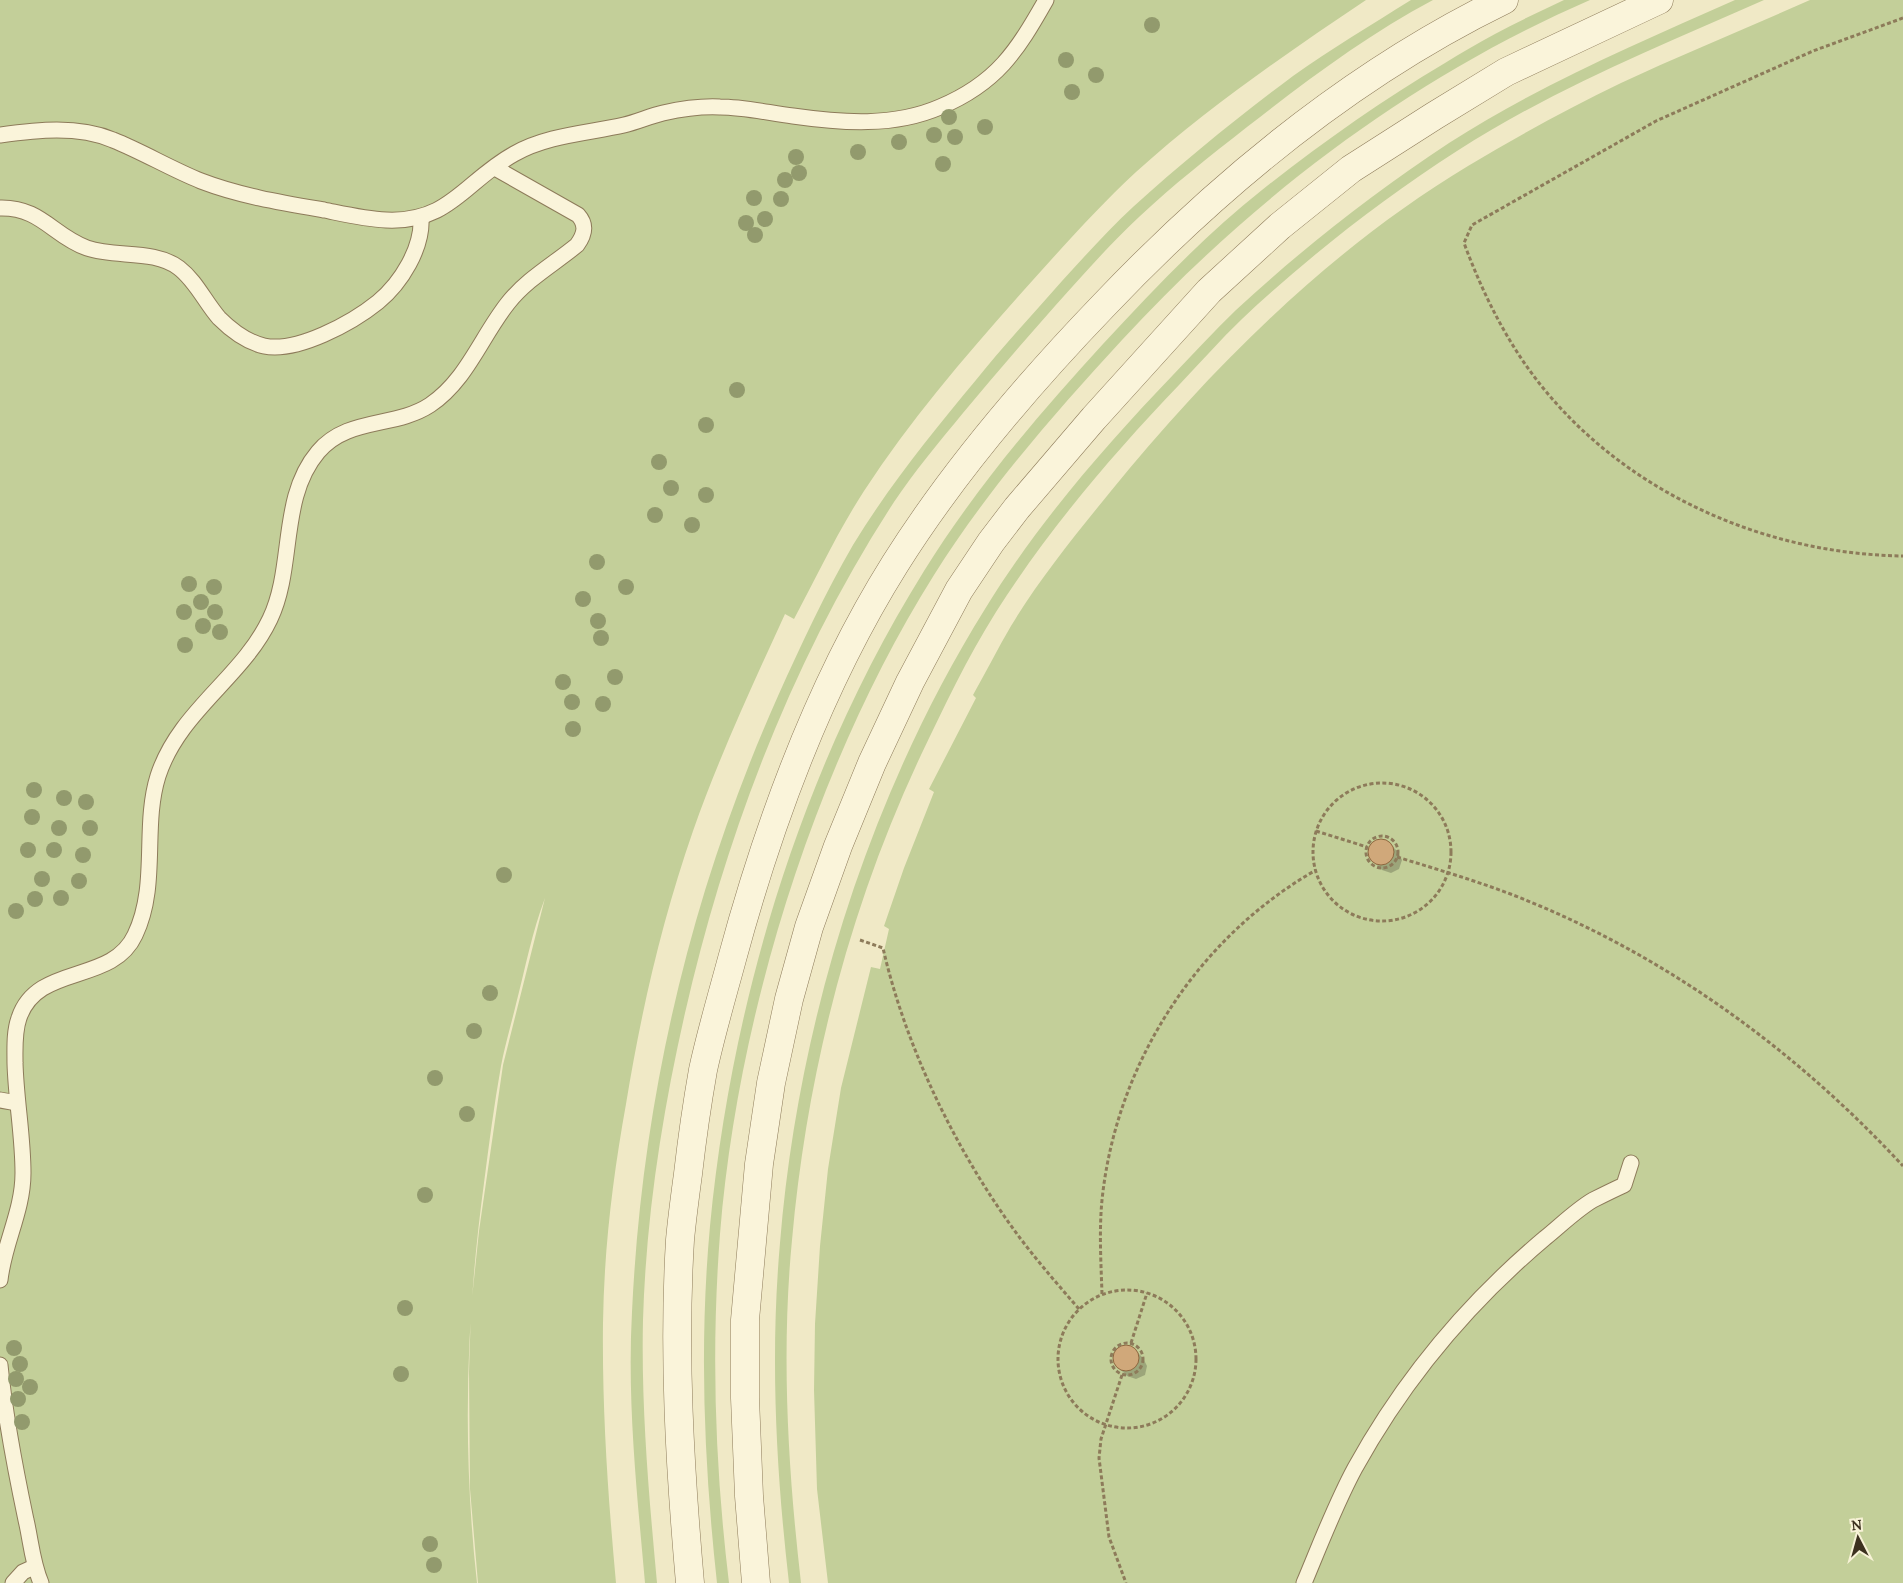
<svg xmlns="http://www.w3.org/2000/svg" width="1903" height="1583" font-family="Lora,serif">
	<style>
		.green { fill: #c3cf99 }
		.shadow { fill: #0003 }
		.building { fill: #d0a87a; stroke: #8d673f }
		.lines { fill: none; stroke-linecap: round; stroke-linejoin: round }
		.service-casing { stroke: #8d7b5a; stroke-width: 17 }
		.tertiary-casing { stroke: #8d7b5a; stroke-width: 29 }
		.path { stroke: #8d7b5a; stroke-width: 3; stroke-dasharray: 4 2.5; stroke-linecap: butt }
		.service { stroke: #faf4da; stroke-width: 15 }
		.tertiary { stroke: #faf4da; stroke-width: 28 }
		.tree { fill: #929a6d }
	</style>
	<rect width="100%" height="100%" fill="#f0e9c6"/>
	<g class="green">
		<path d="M0 0H1366C1287 53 1207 108 1136 172 1096 209 1060 250 1024 290 967 354 911 419 864 491 838 531 817 576 794 619L785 614C752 686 719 757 693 831 662 920 641 1012 626 1104 613 1176 604 1249 603 1323 602 1410 608 1496 616 1583H478L470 1489 469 1372 471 1308 479 1231 503 1065 545 898C532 932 525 969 516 1004 511 1025 505 1045 501 1066 494 1105 489 1144 484 1183 466 1316 462 1449 477 1583H0Z"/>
		<path d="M1411 0H1433C1367 35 1306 81 1247 127 1210 156 1173 185 1139 217 1109 245 1082 276 1055 306 1024 341 993 377 963 413 939 442 915 471 894 502 793 657 726 834 685 1013 662 1114 646 1217 643 1320 641 1408 649 1496 657 1583H645C637 1493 627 1402 632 1312 642 1098 691 891 778 696 801 645 825 593 853 545 889 486 932 433 976 380 1003 346 1033 314 1062 281 1085 256 1108 230 1133 207 1184 161 1238 117 1293 76 1331 49 1371 25 1411 0Z"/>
		<path d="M1564 0H1590C1411 78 1254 197 1122 340 1054 414 988 489 934 575 816 763 738 1012 720 1234 711 1351 715 1467 729 1583H717C704 1465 699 1345 710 1226 732 998 802 767 924 571 975 489 1038 415 1103 344 1153 290 1204 236 1262 190 1320 144 1381 101 1445 63 1461 53 1478 43 1495 34 1517 22 1541 11 1564 0Z"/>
		<path d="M1735 0H1764C1660 46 1553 89 1457 151 1381 200 1308 257 1242 319 1220 340 1200 363 1179 385 1112 455 1048 530 996 612 967 658 944 707 921 755 849 908 807 1073 792 1240 781 1354 788 1470 801 1583H789C776 1470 770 1356 780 1243 798 1023 868 797 985 609 1037 524 1104 447 1173 375 1194 353 1214 331 1236 310 1302 249 1373 193 1449 143 1539 85 1638 43 1735 0Z"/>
		<path d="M1810 0H1903V1583H828L817 1489 814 1390 815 1324 820 1246 828 1169 841 1088 871 967 880 969 889 929 884 926 904 868 934 792 929 789 976 698 973 695C986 672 998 648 1011 626 1040 578 1076 534 1111 491 1212 367 1330 249 1468 166 1518 136 1569 108 1621 83 1683 54 1747 28 1810 0Z"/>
	</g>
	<g class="shadow">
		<polygon points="1380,840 1389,843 1398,852 1402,860 1399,869 1391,873 1382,870 1373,861 1369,853 1372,844"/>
		<polygon points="1125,1346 1134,1349 1143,1358 1147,1366 1145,1375 1136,1379 1127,1376 1119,1368 1114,1359 1117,1350"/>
	</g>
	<g class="building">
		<circle cx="1381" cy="852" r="13"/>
		<circle cx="1126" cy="1358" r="13"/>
	</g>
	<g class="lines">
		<defs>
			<g id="service">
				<path d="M0 135C36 130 78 125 113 140 143 152 171 169 201 181 240 196 283 203 324 210 344 214 365 219 386 220 450 223 465 181 514 154 547 135 589 133 624 125 637 122 650 116 663 113 681 109 701 106 720 107 744 107 769 113 793 116 842 123 894 127 940 107 997 83 1017 51 1046 0"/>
				<path d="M0 208C41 207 53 236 87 248 116 258 154 249 179 268 196 281 205 302 219 318 231 330 247 342 264 346 297 353 352 323 378 302 401 283 423 248 421 217"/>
				<polyline points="0,1100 17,1103"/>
				<path d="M0 1280C4 1243 23 1211 23 1173 23 1136 16 1100 15 1063 15 1048 14 1032 19 1018 37 963 112 985 135 935 159 885 142 827 158 776 179 711 242 678 270 619 295 567 279 498 318 452 347 417 395 428 430 405 467 380 481 337 508 303 527 279 554 264 577 245 585 234 587 225 578 215L495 168"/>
				<path d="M0 1365C5 1417 15 1468 26 1520 31 1541 32 1562 41 1583"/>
				<polyline points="13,1583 23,1572 34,1567"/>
				<path d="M1304 1583C1320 1545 1335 1505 1355 1468 1403 1381 1469 1302 1545 1238 1560 1226 1576 1210 1593 1200 1603 1195 1613 1190 1624 1185L1631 1163"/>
			</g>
			<g id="tertiary">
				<path d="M690 1583C680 1469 673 1355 680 1240 682 1218 685 1196 688 1174 692 1139 697 1104 703 1070 711 1033 722 996 732 959 769 822 819 685 895 564 954 470 1027 385 1104 305 1220 183 1352 74 1504 0"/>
				<polyline points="756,1583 749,1496 745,1398 745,1320 759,1164 771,1083 789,999 809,927 838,846 872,763 910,682 959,590 991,542 1017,508 1094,418 1209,291 1280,226 1351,169 1434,116 1506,72 1659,0"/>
			</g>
		</defs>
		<use href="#service" class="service-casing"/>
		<use href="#tertiary" class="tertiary-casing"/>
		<g class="path">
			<path d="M1903 18 1813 51 1656 121 1472 225 1464 243C1480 286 1499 326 1525 364 1610 486 1757 554 1903 556"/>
			<circle cx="1382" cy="852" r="69"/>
			<polyline points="1316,831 1367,847"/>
			<circle cx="1382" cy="852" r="16"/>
			<path d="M1397 857C1446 872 1494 886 1540 906 1679 965 1801 1056 1903 1166"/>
			<path d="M860 940 883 948C906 1049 958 1155 1020 1238 1039 1263 1059 1286 1079 1309"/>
			<circle cx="1127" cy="1359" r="69"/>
			<path d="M1102 1294C1101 1263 1099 1231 1102 1200 1116 1064 1197 938 1316 870"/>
			<polyline points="1131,1343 1147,1293"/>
			<circle cx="1127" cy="1359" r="16"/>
			<polyline points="1122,1375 1101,1439 1099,1458 1109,1537 1126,1583"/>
		</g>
		<use href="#service" class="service"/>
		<use href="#tertiary" class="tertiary"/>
	</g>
	<g class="tree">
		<circle cx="1152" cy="25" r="8"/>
		<circle cx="1066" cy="60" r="8"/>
		<circle cx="1096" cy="75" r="8"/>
		<circle cx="1072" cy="92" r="8"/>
		<circle cx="949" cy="117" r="8"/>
		<circle cx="985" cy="127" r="8"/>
		<circle cx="934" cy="135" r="8"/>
		<circle cx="955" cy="137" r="8"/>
		<circle cx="899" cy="142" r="8"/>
		<circle cx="858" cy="152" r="8"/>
		<circle cx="796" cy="157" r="8"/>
		<circle cx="943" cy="164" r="8"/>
		<circle cx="799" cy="173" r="8"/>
		<circle cx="785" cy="180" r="8"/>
		<circle cx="754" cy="198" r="8"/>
		<circle cx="781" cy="199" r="8"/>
		<circle cx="765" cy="219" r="8"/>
		<circle cx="746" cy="223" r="8"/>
		<circle cx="755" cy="235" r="8"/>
		<circle cx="737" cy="390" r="8"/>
		<circle cx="706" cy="425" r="8"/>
		<circle cx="659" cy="462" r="8"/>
		<circle cx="671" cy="488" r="8"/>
		<circle cx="706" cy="495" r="8"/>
		<circle cx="655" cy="515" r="8"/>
		<circle cx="692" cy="525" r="8"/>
		<circle cx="597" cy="562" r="8"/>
		<circle cx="189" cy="584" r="8"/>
		<circle cx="214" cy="587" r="8"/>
		<circle cx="626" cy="587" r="8"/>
		<circle cx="583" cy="599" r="8"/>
		<circle cx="201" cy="602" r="8"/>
		<circle cx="184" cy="612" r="8"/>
		<circle cx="215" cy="612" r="8"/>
		<circle cx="598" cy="621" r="8"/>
		<circle cx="203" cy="626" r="8"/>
		<circle cx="220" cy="632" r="8"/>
		<circle cx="601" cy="638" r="8"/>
		<circle cx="185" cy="645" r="8"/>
		<circle cx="615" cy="677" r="8"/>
		<circle cx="563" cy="682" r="8"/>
		<circle cx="572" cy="702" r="8"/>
		<circle cx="603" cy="704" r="8"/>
		<circle cx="573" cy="729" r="8"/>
		<circle cx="34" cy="790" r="8"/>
		<circle cx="64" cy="798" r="8"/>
		<circle cx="86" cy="802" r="8"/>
		<circle cx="32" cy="817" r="8"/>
		<circle cx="59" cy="828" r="8"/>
		<circle cx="90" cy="828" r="8"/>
		<circle cx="28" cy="850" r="8"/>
		<circle cx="54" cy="850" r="8"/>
		<circle cx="83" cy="855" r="8"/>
		<circle cx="504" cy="875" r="8"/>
		<circle cx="42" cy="879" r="8"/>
		<circle cx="79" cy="881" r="8"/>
		<circle cx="61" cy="898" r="8"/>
		<circle cx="35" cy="899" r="8"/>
		<circle cx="16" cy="911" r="8"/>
		<circle cx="490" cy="993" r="8"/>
		<circle cx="474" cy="1031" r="8"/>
		<circle cx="435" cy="1078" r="8"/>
		<circle cx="467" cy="1114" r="8"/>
		<circle cx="425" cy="1195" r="8"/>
		<circle cx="405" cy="1308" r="8"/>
		<circle cx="14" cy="1348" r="8"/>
		<circle cx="20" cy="1364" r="8"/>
		<circle cx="401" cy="1374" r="8"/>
		<circle cx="16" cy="1379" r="8"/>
		<circle cx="30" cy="1387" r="8"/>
		<circle cx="18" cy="1399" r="8"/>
		<circle cx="22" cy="1422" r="8"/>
		<circle cx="430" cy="1544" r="8"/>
		<circle cx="434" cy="1565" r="8"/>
	</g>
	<g transform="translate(1858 1538) rotate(354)" stroke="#f7f2d6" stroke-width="4" paint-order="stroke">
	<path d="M0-4L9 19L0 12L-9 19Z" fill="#3c311f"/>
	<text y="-8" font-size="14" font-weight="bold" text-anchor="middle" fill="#3c311f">N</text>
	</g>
</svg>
